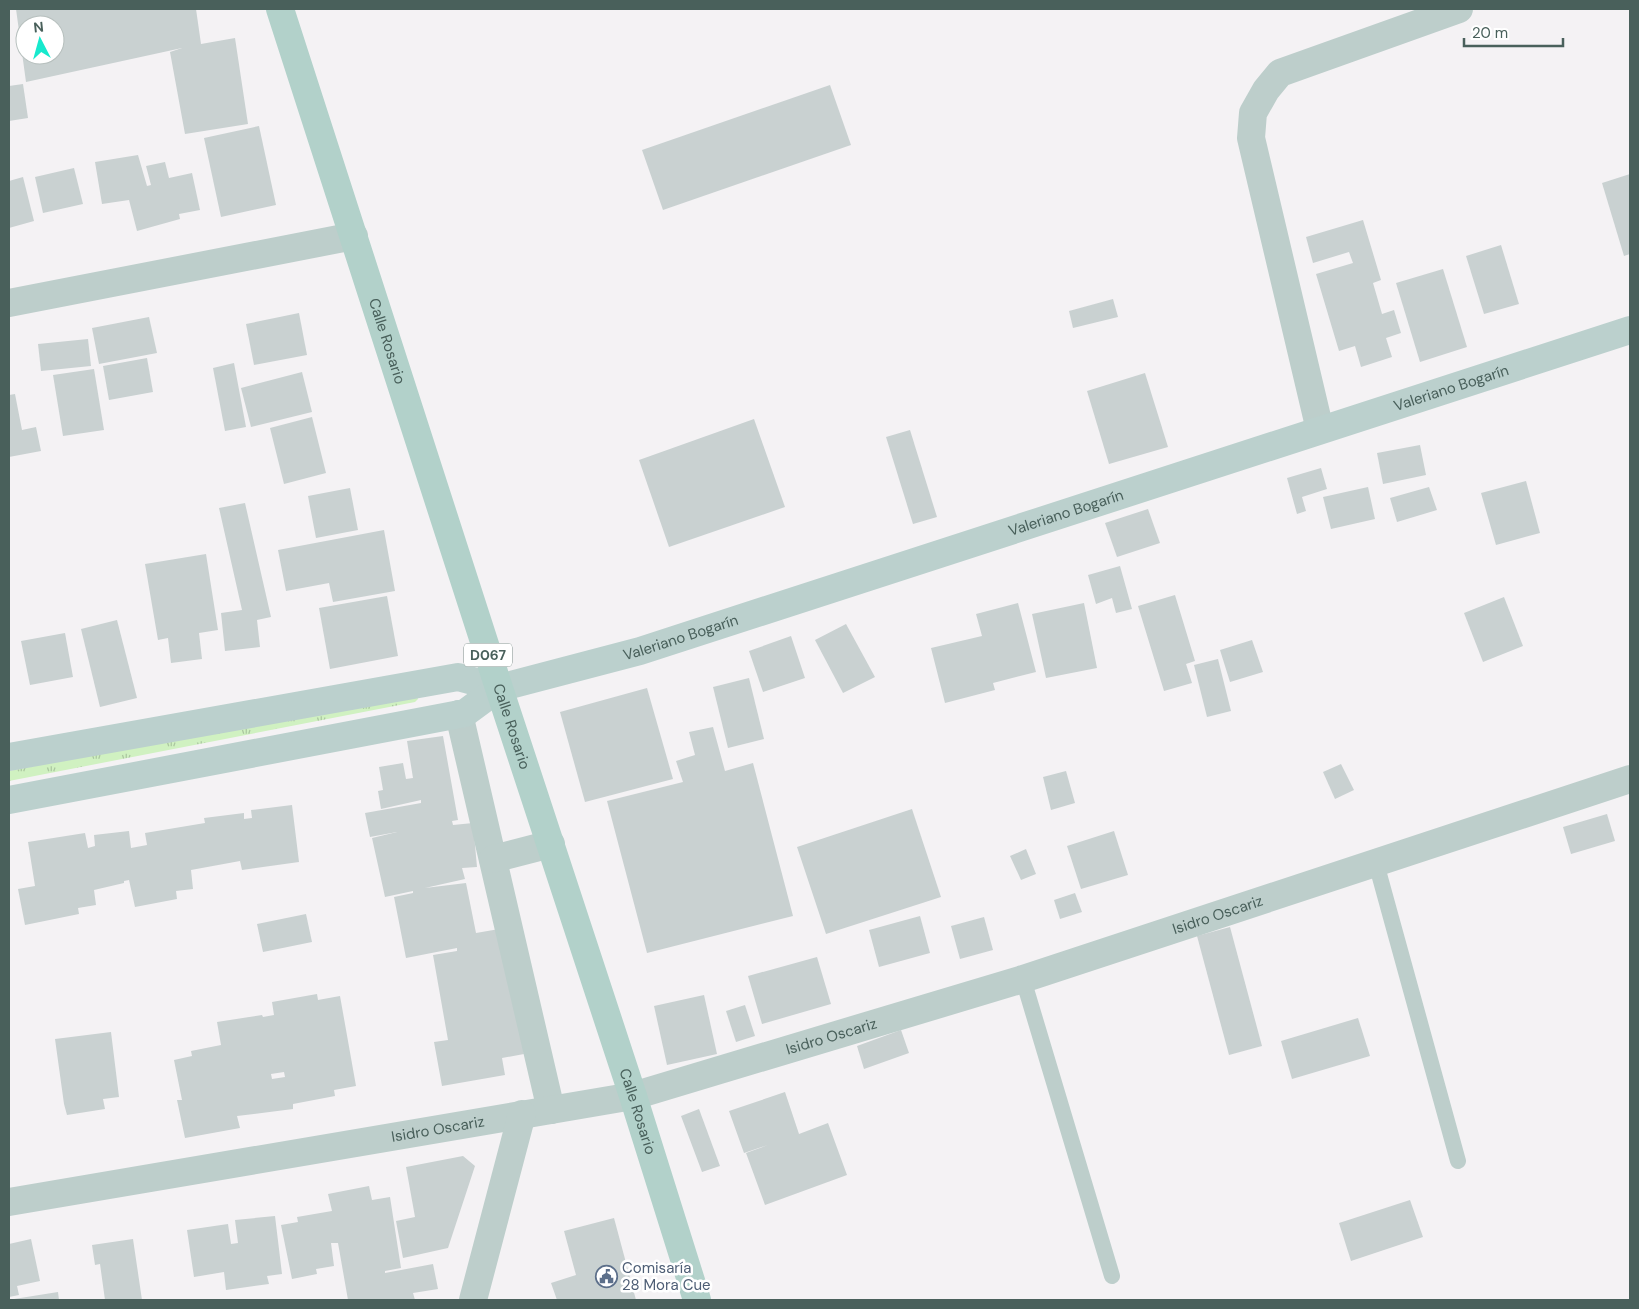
<svg xmlns="http://www.w3.org/2000/svg" width="1639" height="1309" font-family="'DM Sans',sans-serif">
	<style>
		.grass { fill: url(#grass-tufts) }
		.building { fill: #c9d1d1; fill-rule: evenodd }
		.lines { fill: none; stroke-linecap: round; stroke-linejoin: round }
		.lane { stroke: #bdcecb; stroke-width: 16 }
		.street { stroke: #bdcecb; stroke-width: 28 }
		.secondary { stroke: #bbd0cd; stroke-width: 28 }
		.primary { stroke: #b2d1ca; stroke-width: 28 }
		.labels { text-anchor: middle; stroke-width: 5; stroke-linejoin: round; paint-order: stroke }
		.shield { fill: #fff; stroke: #80908c; stroke-width: 1 }
		.shield-label { font-size: 14px; font-weight: bold; fill: #49605b }
		.street-label { font-size: 15px; fill: #49605b; stroke: #fff }
		.service-label { font-size: 15px; fill: #4e5e75; stroke: #fff; text-anchor: start }
	</style>
	<defs>
		<pattern id="grass-tufts" width="24" height="20" patternUnits="userSpaceOnUse" patternTransform="scale(1.25)"><rect width="24" height="20" fill="#d0f1c1"/><path d="M3 7l-1-3M5 7V3M7 7l1-3M15 17l-1-3M17 17v-4M19 17l1-3" fill="none" stroke="#abc7a0"/></pattern>
	</defs>
	<rect width="100%" height="100%" fill="#f4f2f4"/>
	<polygon class="grass" points="413,693 417,695 418,699 415,702 9,781 9,771"/>
	<g class="building">
		<path d="M16 9H196L201 44 235 38 248 124 185 134 170 52 182 48 26 82ZM25 25H55V55H25Z"/>
		<polygon points="23,84 28,118 9,121 9,86"/>
		<polygon points="830,85 851,145 663,210 642,150"/>
		<polygon points="259,126 276,205 221,217 204,138"/>
		<polygon points="138,155 147,186 151,185 146,166 165,162 169,178 192,173 200,210 179,214 180,219 137,231 129,200 102,204 95,162"/>
		<polygon points="74,168 83,204 43,213 35,177"/>
		<polygon points="1630,174 1630,254 1624,256 1602,183"/>
		<polygon points="23,177 34,221 9,228 9,181"/>
		<polygon points="1363,220 1381,280 1373,283 1382,314 1394,310 1401,333 1386,338 1392,357 1361,367 1355,346 1339,351 1316,274 1353,263 1349,252 1313,263 1306,237"/>
		<polygon points="1501,245 1519,304 1484,314 1466,256"/>
		<polygon points="1443,269 1467,347 1420,362 1396,283"/>
		<polygon points="1113,299 1118,317 1073,328 1069,311"/>
		<polygon points="299,313 307,355 254,365 246,324"/>
		<polygon points="149,317 157,353 99,364 92,328"/>
		<polygon points="88,339 91,366 41,371 38,344"/>
		<polygon points="147,358 153,392 109,400 103,366"/>
		<polygon points="234,363 246,427 225,431 213,368"/>
		<polygon points="94,369 104,430 63,436 53,375"/>
		<polygon points="302,372 312,412 251,427 241,388"/>
		<polygon points="1145,373 1168,447 1109,464 1087,391"/>
		<polygon points="15,394 22,430 36,427 41,451 9,457 9,395"/>
		<polygon points="312,417 326,473 284,484 270,428"/>
		<polygon points="754,419 785,507 669,547 639,460"/>
		<polygon points="910,430 937,517 913,524 886,437"/>
		<polygon points="1420,445 1426,475 1383,484 1377,453"/>
		<polygon points="1321,468 1327,489 1302,497 1306,511 1297,514 1287,478"/>
		<polygon points="1526,481 1540,533 1496,545 1481,493"/>
		<polygon points="1368,487 1375,519 1331,529 1323,497"/>
		<polygon points="1429,487 1437,510 1397,522 1390,498"/>
		<polygon points="350,488 358,530 316,538 308,496"/>
		<polygon points="245,503 271,617 257,620 260,647 225,651 221,613 242,610 219,508"/>
		<polygon points="1148,509 1160,543 1117,557 1105,523"/>
		<polygon points="384,530 395,591 333,602 329,583 286,591 278,550"/>
		<polygon points="206,554 218,630 199,633 202,659 171,663 168,638 158,640 145,564"/>
		<polygon points="1120,566 1132,609 1116,613 1112,598 1096,604 1088,575"/>
		<polygon points="1175,595 1195,661 1186,664 1192,683 1164,691 1138,606"/>
		<polygon points="387,596 398,656 330,669 319,608"/>
		<polygon points="1504,597 1523,646 1483,662 1464,613"/>
		<polygon points="1018,603 1036,672 993,683 995,690 945,703 931,648 982,636 976,614"/>
		<polygon points="1084,603 1097,668 1046,678 1032,614"/>
		<polygon points="117,620 137,698 100,707 81,629"/>
		<polygon points="846,624 875,677 843,693 815,640"/>
		<polygon points="65,633 73,677 30,685 21,641"/>
		<polygon points="791,636 805,678 763,692 749,651"/>
		<polygon points="1252,640 1263,672 1230,682 1220,650"/>
		<polygon points="1218,659 1231,711 1207,717 1194,665"/>
		<polygon points="749,678 764,739 728,748 713,687"/>
		<polygon points="647,688 673,779 585,802 560,712"/>
		<polygon points="713,727 725,771 753,763 793,916 647,953 607,801 683,782 676,761 695,755 689,732"/>
		<polygon points="443,736 458,820 452,821 453,825 473,823 477,867 462,868 465,879 425,888 466,883 476,933 505,928 524,1054 502,1058 505,1075 442,1086 434,1042 448,1040 433,955 457,951 457,948 406,958 394,897 413,893 413,891 385,897 372,838 397,832 370,837 365,813 421,803 421,800 381,809 378,791 383,790 379,767 403,763 406,779 413,778 407,741"/>
		<polygon points="1341,764 1354,790 1335,799 1323,772"/>
		<polygon points="1066,771 1075,803 1051,810 1043,777"/>
		<polygon points="292,805 299,862 242,870 240,861 191,870 193,889 176,891 177,899 135,907 129,880 124,881 124,883 94,890 96,905 78,908 79,914 25,925 18,889 35,886 28,842 85,833 88,848 95,846 94,835 129,831 131,848 147,845 145,833 205,823 204,818 244,813 244,819 252,818 251,810"/>
		<polygon points="912,809 941,897 826,934 797,847"/>
		<polygon points="1607,814 1615,841 1571,854 1563,827"/>
		<polygon points="1114,831 1128,875 1081,889 1067,846"/>
		<polygon points="1026,849 1036,874 1021,880 1010,856"/>
		<polygon points="1075,893 1082,912 1060,919 1054,900"/>
		<polygon points="306,914 312,942 263,952 257,924"/>
		<polygon points="920,916 930,953 879,967 869,930"/>
		<polygon points="984,917 993,950 960,959 951,926"/>
		<polygon points="1230,927 1262,1046 1229,1055 1197,936"/>
		<polygon points="817,957 831,1004 762,1024 748,976"/>
		<path d="M317 994 318 1000 340 996 356 1086 334 1090 335 1096 293 1104V1109L237 1116 240 1128 185 1138 177 1100H182L174 1060 192 1056 191 1051 221 1045 217 1022 262 1015 263 1017 274 1015 272 1002ZM284 1072 285 1077 272 1079 271 1074Z"/>
		<polygon points="704,995 717,1054 667,1065 654,1006"/>
		<polygon points="745,1005 755,1036 736,1042 726,1011"/>
		<polygon points="1358,1018 1370,1056 1292,1079 1281,1041"/>
		<polygon points="901,1030 909,1053 864,1069 857,1046"/>
		<polygon points="111,1032 119,1097 103,1099 105,1109 67,1115 64,1104 55,1039"/>
		<polygon points="785,1092 799,1134 828,1123 847,1175 765,1205 746,1153 768,1145 744,1153 729,1111"/>
		<polygon points="699,1109 720,1166 702,1172 681,1116"/>
		<polygon points="463,1156 475,1166 448,1248 403,1258 396,1221 415,1217 406,1167"/>
		<polygon points="369,1186 372,1200 390,1197 401,1268 385,1271 385,1273 433,1264 438,1289 413,1293 415,1300 348,1300 338,1243 331,1243 334,1266 316,1269 317,1274 292,1279 281,1225 298,1222 297,1217 332,1211 328,1194"/>
		<polygon points="1410,1200 1423,1237 1351,1261 1339,1223"/>
		<polygon points="275,1216 282,1274 267,1276 269,1284 226,1290 224,1272 194,1277 187,1230 228,1224 231,1244 238,1243 235,1220"/>
		<polygon points="614,1218 636,1300 557,1300 551,1283 576,1275 564,1231"/>
		<polygon points="31,1239 40,1281 17,1286 19,1295 9,1297 9,1244"/>
		<polygon points="133,1239 142,1300 105,1300 100,1264 95,1265 92,1245"/>
		<polygon points="58,1292 59,1300 14,1300 14,1299"/>
	</g>
	<g class="lines">
		<g class="lane">
			<polyline points="1376,863 1458,1161"/>
			<polyline points="1023,979 1112,1276"/>
		</g>
		<g class="street">
			<polyline points="9,303 354,236"/>
			<polyline points="1320,430 1251,138 1253,113 1266,90 1280,73 1459,9"/>
			<polyline points="459,714 551,1110"/>
			<polyline points="493,859 551,844"/>
			<path id="s1" d="M9 1202 633 1096 1023 979 1630 779"/>
			<polyline points="473,1300 522,1114"/>
		</g>
		<g class="secondary">
			<polyline points="9,757 458,677 499,688"/>
			<path id="s2" d="M9 800 465 713 499 688 640 651 1630 330"/>
		</g>
		<path class="primary" id="s3" d="M280 9 499 688 633 1096 697 1300"/>
	</g>
	<defs>
		<symbol id="civic-ring" viewBox="-11 -11 22 22"><circle r="9.5" fill="#fff" stroke="#5c6f8a" stroke-width="1.5"/><path d="M-.6-6.5H3V-4.5H.6V-3L4-1V1h2V6H-6V1h2V-1L-.6-3ZM-1.2 2.5V6h2.4V2.5Z" fill="#5c6f8a"/></symbol>
	</defs>
	<g fill-rule="evenodd">
		<use href="#civic-ring" x="594" y="1264" width="25" height="25"/>
	</g>
	<g class="labels">
		<rect class="shield" x="464" y="643.5" width="48" height="23" rx="4"/>
		<g class="shield-label">
			<text x="488" y="660">D067</text>
		</g>
		<g class="street-label">
			<text dy="5" stroke="none"><textPath href="#s3" startOffset="349">Calle Rosario</textPath></text>
			<text dy="5" stroke="none"><textPath href="#s2" startOffset="1505">Valeriano Bogarín</textPath></text>
			<text dy="5" stroke="none"><textPath href="#s2" startOffset="1100">Valeriano Bogarín</textPath></text>
			<text dy="5" stroke="none"><textPath href="#s2" startOffset="695">Valeriano Bogarín</textPath></text>
			<text dy="5" stroke="none"><textPath href="#s3" startOffset="754">Calle Rosario</textPath></text>
			<text dy="5" stroke="none"><textPath href="#s1" startOffset="1245">Isidro Oscariz</textPath></text>
			<text dy="5" stroke="none"><textPath href="#s1" startOffset="840">Isidro Oscariz</textPath></text>
			<text dy="5" stroke="none"><textPath href="#s3" startOffset="1159">Calle Rosario</textPath></text>
			<text dy="5" stroke="none"><textPath href="#s1" startOffset="435">Isidro Oscariz</textPath></text>
		</g>
		<g class="service-label">
			<text x="622" y="1273">Comisaría<tspan x="622" dy="17">28 Mora Cue</tspan></text>
		</g>
	</g>
	<rect width="1639" height="1309" fill="none" stroke="#49605b" stroke-width="20"/>
	<g transform="translate(40 40) rotate(354)"><circle r="24" fill="#ffffff" stroke="#b6bfbd"/>
	<path d="M0-4L9 19L0 12L-9 19Z" fill="#17e9cd"/>
	<text y="-8" font-size="14" font-weight="bold" text-anchor="middle" fill="#49605b">N</text>
	</g>
	<path d="M1464 38v8h99v-8" fill="none" stroke="#49605b" stroke-width="2.5"/>
	<text x="1472" y="38" font-size="15" fill="#49605b" stroke="#ffffff" stroke-width="4" paint-order="stroke">20 m</text>
</svg>
